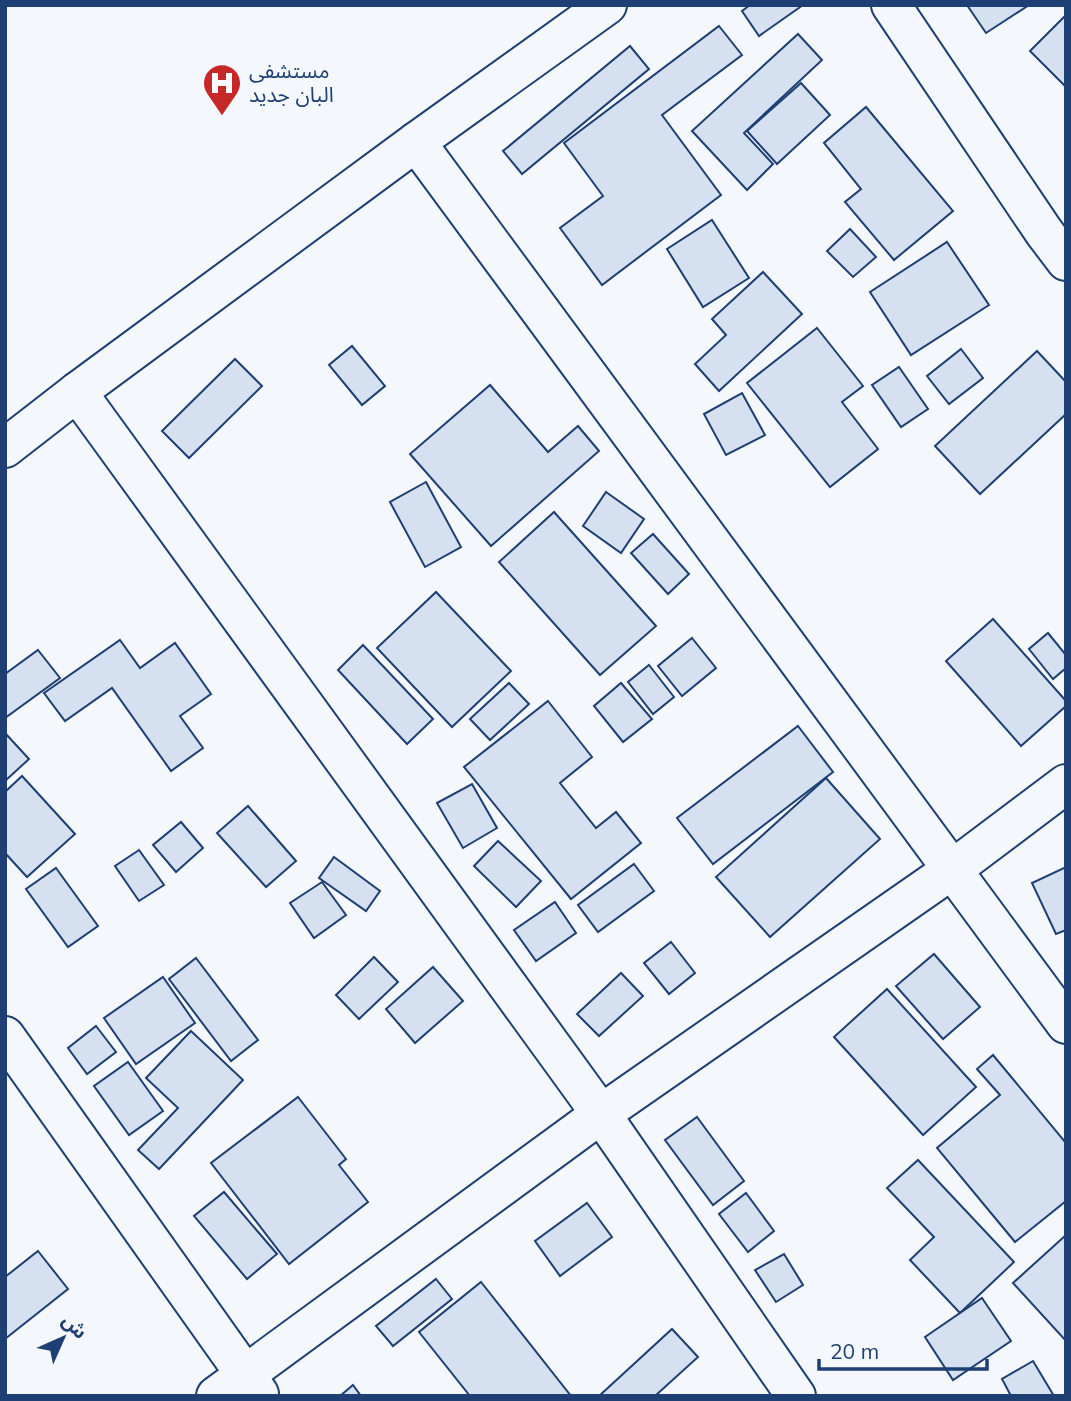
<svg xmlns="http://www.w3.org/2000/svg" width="1071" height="1401" font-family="Mulish,'Noto Sans Arabic',sans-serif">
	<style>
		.building { fill: #d5e0f0; stroke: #1d3f73; stroke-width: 2 }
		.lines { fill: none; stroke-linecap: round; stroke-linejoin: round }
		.street-casing { stroke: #1d3f73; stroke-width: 42 }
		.street { stroke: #f4f7fb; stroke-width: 38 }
		.labels { text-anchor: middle; stroke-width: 5; stroke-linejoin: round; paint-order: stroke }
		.poi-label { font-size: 21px; fill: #1d3f73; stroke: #f4f7fb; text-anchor: start }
	</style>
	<rect width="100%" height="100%" fill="#f4f7fb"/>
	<g class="building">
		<polygon points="750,5 803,5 759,36 742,11"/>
		<polygon points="967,5 1029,5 986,33"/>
		<polygon points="1066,15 1066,87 1030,51"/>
		<polygon points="719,26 742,55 662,115 721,195 602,285 560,228 603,196 564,143"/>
		<polygon points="798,34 822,60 744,133 773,164 747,190 692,131"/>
		<polygon points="630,46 649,69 522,174 503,151"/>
		<polygon points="801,83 830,115 777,164 747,131"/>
		<polygon points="866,107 953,211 894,260 845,202 861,189 824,143"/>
		<polygon points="712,220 749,278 703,307 667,249"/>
		<polygon points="850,229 876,257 853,277 827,251"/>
		<polygon points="947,242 989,305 911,355 870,292"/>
		<polygon points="763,272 802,314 719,391 695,364 726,335 712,319"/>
		<polygon points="817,328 863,386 842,402 878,449 830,487 747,383"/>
		<polygon points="352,346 385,386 362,405 329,365"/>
		<polygon points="961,349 983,378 949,404 927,376"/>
		<polygon points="1037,351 1066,382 1066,414 980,494 935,446"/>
		<polygon points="235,359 262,386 189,458 162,431"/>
		<polygon points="899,367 928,409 901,427 872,385"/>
		<polygon points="490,385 548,452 578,426 599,451 491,546 410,454"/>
		<polygon points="742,393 765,435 726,455 704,414"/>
		<polygon points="426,482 461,547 425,567 390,502"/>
		<polygon points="606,492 644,519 621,553 583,526"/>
		<polygon points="554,512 656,626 600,675 499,562"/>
		<polygon points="653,534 689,574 668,594 631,553"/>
		<polygon points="436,592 511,671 452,727 377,648"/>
		<polygon points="993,619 1066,701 1066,706 1021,746 946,661"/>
		<polygon points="1048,633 1066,655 1066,668 1053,679 1029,649"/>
		<polygon points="692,638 716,668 682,696 658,666"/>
		<polygon points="120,640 140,668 175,643 211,694 180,716 203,748 171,771 112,688 65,721 44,693"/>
		<polygon points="363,645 433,719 407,744 338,670"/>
		<polygon points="38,650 60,678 5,718 5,674"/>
		<polygon points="649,665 674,697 653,714 628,682"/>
		<polygon points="509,683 529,704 490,740 470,719"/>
		<polygon points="621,683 652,719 623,742 594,706"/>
		<polygon points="548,701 592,757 560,783 596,828 616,812 641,843 571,899 464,767"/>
		<polygon points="798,726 833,772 713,864 677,818"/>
		<polygon points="5,733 29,759 5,781"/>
		<polygon points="22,776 75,834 27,877 5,853 5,792"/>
		<polygon points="826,778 880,839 770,937 716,877"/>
		<polygon points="472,784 497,828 463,848 437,803"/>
		<polygon points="248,806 296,861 266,887 217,833"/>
		<polygon points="181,822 203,848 176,872 153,845"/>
		<polygon points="498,841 541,881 516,907 474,866"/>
		<polygon points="139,850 164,885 139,901 115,866"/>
		<polygon points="334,857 380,891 366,911 319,878"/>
		<polygon points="634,864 654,891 598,932 578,905"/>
		<polygon points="1066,867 1066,930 1056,934 1032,883"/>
		<polygon points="56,868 98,926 68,947 26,889"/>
		<polygon points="322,882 346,915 314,938 290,903"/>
		<polygon points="555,902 576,933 536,961 514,930"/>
		<polygon points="671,942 695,973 669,994 644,963"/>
		<polygon points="934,954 980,1007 943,1039 896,986"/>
		<polygon points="374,957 398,982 359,1019 336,995"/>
		<polygon points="196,958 258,1040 231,1061 169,979"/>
		<polygon points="433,967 463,1001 415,1043 386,1009"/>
		<polygon points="621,973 643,996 599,1036 577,1014"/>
		<polygon points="163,977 195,1023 136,1064 104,1018"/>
		<polygon points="887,989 976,1087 923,1135 834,1037"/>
		<polygon points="96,1026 116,1052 87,1074 68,1048"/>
		<polygon points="191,1031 243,1080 159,1169 138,1150 178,1108 146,1078"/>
		<polygon points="993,1055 1066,1143 1066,1201 1015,1242 937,1148 1000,1095 977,1069"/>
		<polygon points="128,1062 163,1111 129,1135 94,1086"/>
		<polygon points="298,1097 346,1159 339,1165 368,1202 289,1264 211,1163"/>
		<polygon points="697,1117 744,1181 713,1205 665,1140"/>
		<polygon points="918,1160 1014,1262 960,1313 910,1260 934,1237 887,1188"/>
		<polygon points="224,1192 277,1254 247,1279 194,1216"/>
		<polygon points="746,1193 774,1231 748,1252 719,1214"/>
		<polygon points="587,1203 612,1237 560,1276 535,1241"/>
		<polygon points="1066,1235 1066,1341 1013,1283"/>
		<polygon points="38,1251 68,1289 5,1339 5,1277"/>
		<polygon points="784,1254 803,1285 776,1302 755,1270"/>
		<polygon points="436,1279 452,1299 393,1346 376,1326"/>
		<polygon points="481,1282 571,1396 470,1396 419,1332"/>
		<polygon points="982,1298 1011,1341 953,1380 925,1337"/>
		<polygon points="672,1329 698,1357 655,1396 599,1396"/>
		<polygon points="1033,1361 1054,1396 1011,1396 1002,1379"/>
		<polygon points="353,1385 361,1396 340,1396"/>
	</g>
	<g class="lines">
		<defs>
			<g id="street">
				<polyline points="891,5 1044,232 1066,261"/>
				<polyline points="416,142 1066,1024"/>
				<polyline points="77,392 601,1114 796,1396"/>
				<polyline points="5,448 77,392 416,142 607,5"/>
				<polyline points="5,1036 259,1394"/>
				<polyline points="216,1396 601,1114 953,869 1066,784"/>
			</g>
		</defs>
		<use href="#street" class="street-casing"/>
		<use href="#street" class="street"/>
	</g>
	<defs>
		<symbol id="hospital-pin" viewBox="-11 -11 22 30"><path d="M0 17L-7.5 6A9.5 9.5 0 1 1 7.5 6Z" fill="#c62828" stroke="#f4f7fb"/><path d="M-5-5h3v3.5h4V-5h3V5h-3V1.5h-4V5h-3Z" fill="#fff"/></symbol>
	</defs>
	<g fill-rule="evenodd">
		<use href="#hospital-pin" x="200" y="61" width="44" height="60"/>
	</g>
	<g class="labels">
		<g class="poi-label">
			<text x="249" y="78">مستشفى<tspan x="249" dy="24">البان جديد</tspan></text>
		</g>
	</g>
	<rect width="1071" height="1401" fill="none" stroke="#1d3f73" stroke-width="14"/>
	<g transform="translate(63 1338) rotate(45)" stroke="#f4f7fb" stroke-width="5" paint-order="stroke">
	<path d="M0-5L12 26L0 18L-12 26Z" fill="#1d3f73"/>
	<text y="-10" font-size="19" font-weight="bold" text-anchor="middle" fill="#1d3f73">ش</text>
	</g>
	<path d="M819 1359v10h168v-10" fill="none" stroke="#1d3f73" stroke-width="3.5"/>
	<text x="830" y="1359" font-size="21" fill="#1d3f73" stroke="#f4f7fb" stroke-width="5" paint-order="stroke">20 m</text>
</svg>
